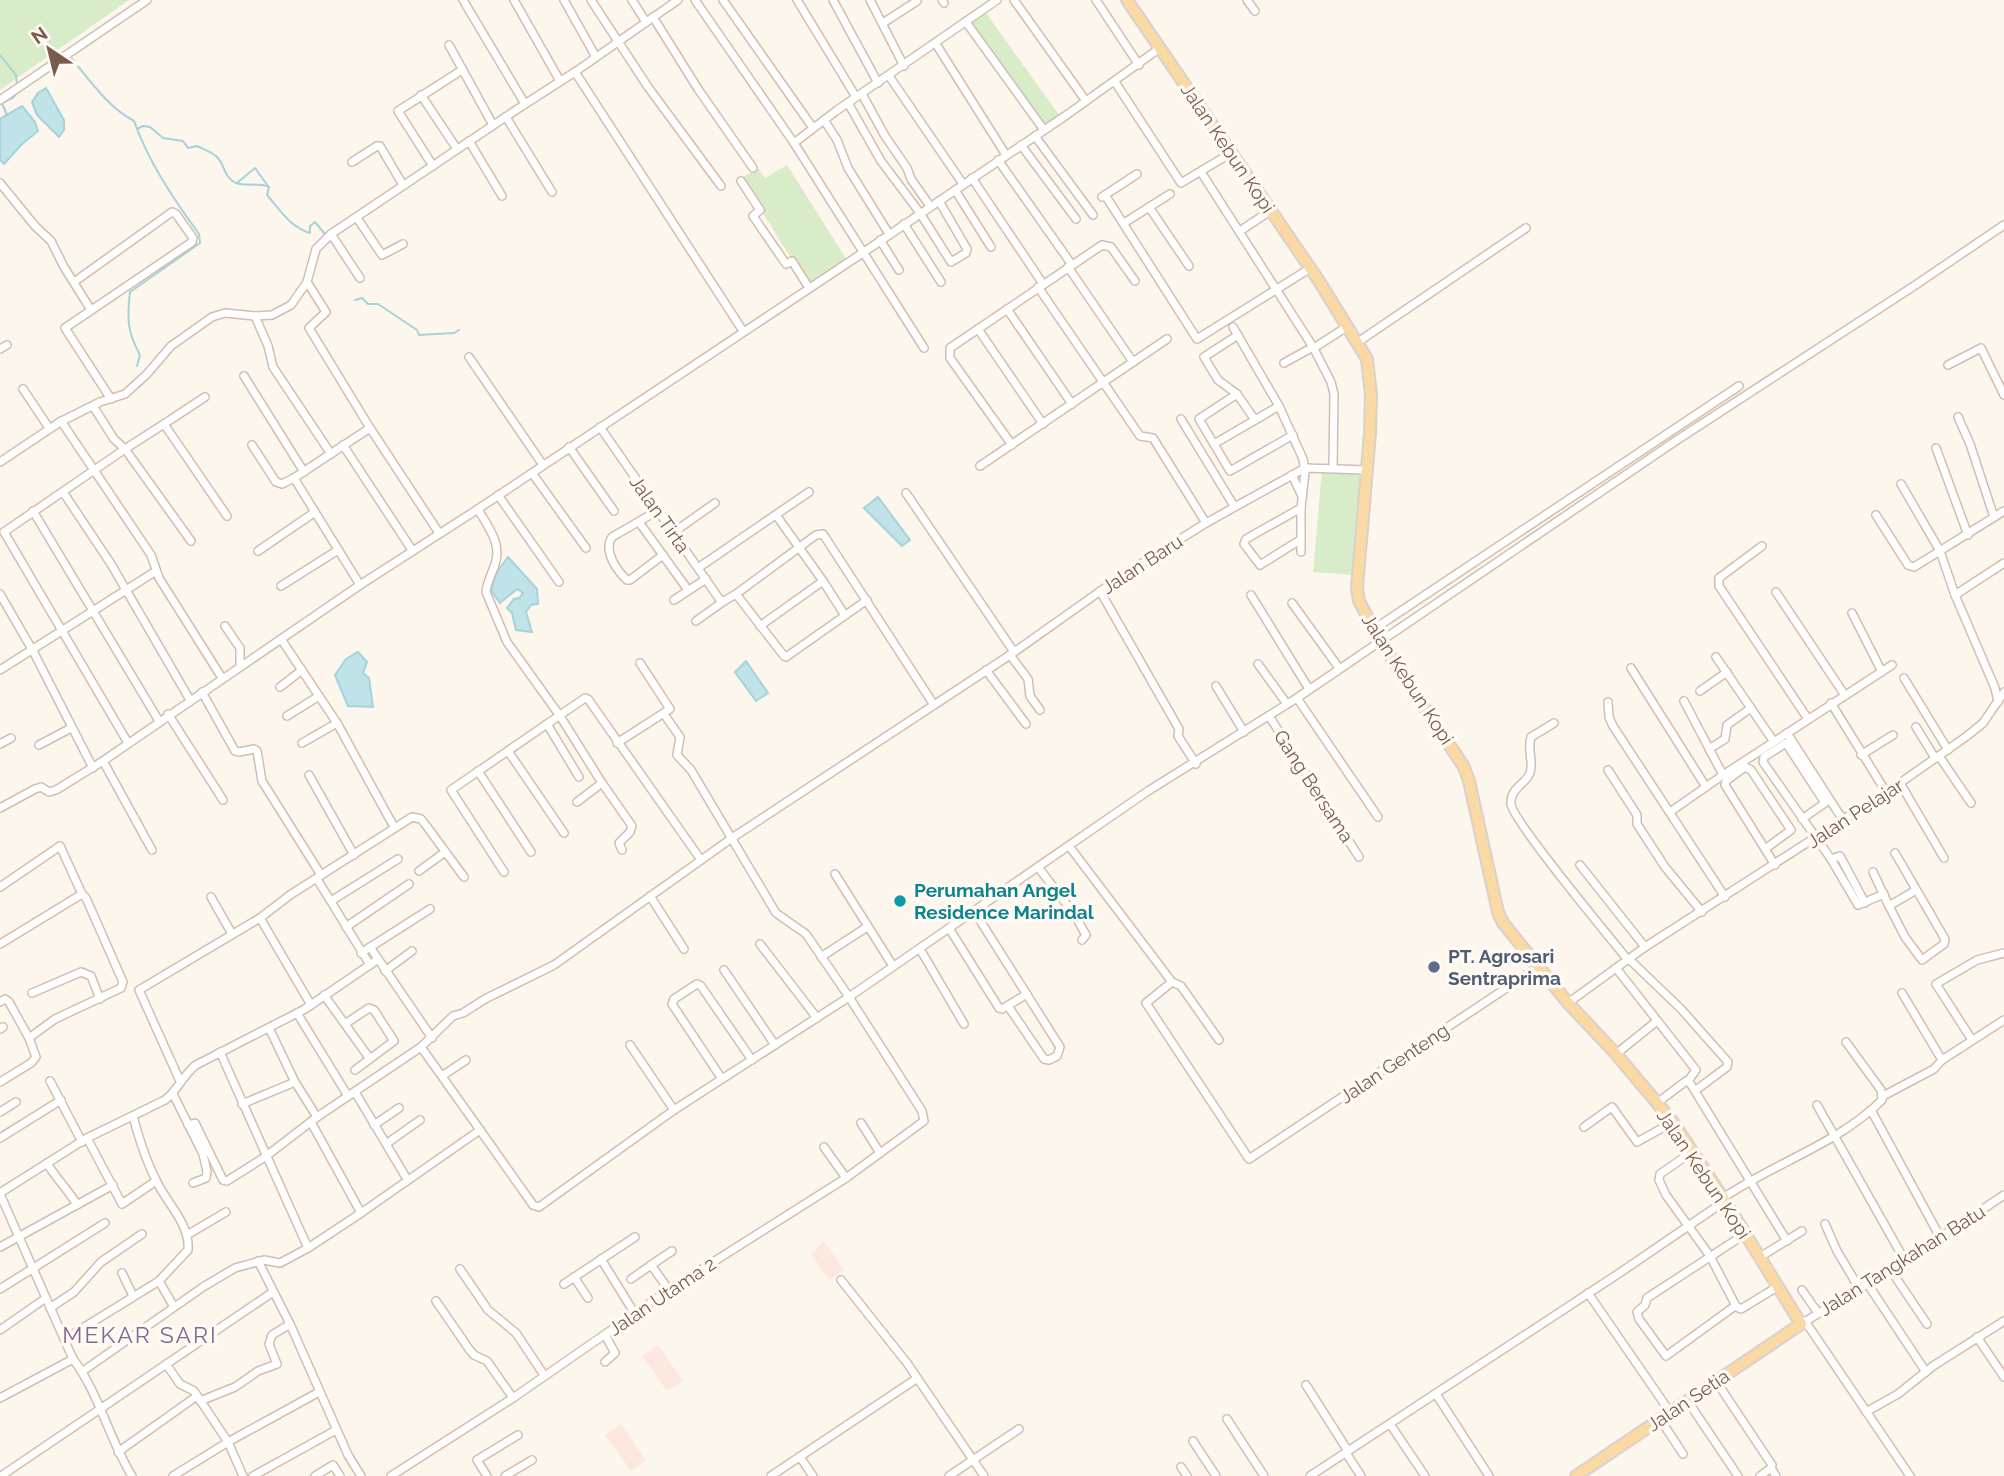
<svg xmlns="http://www.w3.org/2000/svg" width="2004" height="1476" font-family="Raleway,sans-serif">
	<style>
		.commercial { fill: #fde8e0 }
		.green { fill: #d8ecc9 }
		.water { fill: #bfe3e8; stroke: #a5d3da; stroke-width: 2 }
		.lines { fill: none; stroke-linecap: round; stroke-linejoin: round }
		.stream { stroke: #a5d3da; stroke-width: 2 }
		.minor-casing { stroke: #d1beb0; stroke-width: 10 }
		.primary-casing { stroke: #dad1cd; stroke-width: 14 }
		.minor { stroke: #fff; stroke-width: 7 }
		.primary { stroke: #fbd9a5; stroke-width: 10 }
		.culture-dot { fill: #0f9aa8; stroke: #fffaf3; stroke-width: 2.5 }
		.service-dot { fill: #5c6f8a; stroke: #fffaf3; stroke-width: 2.5 }
		.labels { text-anchor: middle; stroke-width: 7; stroke-linejoin: round; paint-order: stroke }
		.street-label { font-size: 19px; fill: #7a5c4d; stroke: #fffaf3 }
		.culture-label { font-size: 19px; font-weight: bold; fill: #0d838f; stroke: #fffaf3; text-anchor: start }
		.service-label { font-size: 19px; font-weight: bold; fill: #4e5e75; stroke: #fffaf3; text-anchor: start }
		.quarter-label { font-size: 23px; letter-spacing: 2px; fill: #846695; stroke: #fffaf3 }
	</style>
	<rect width="100%" height="100%" fill="#fdf6ec"/>
	<g class="commercial">
		<polygon points="824,1241 844,1270 829,1280 811,1254"/>
		<polygon points="658,1345 683,1381 667,1391 642,1356"/>
		<polygon points="621,1424 646,1460 631,1471 605,1435"/>
	</g>
	<g class="green">
		<polygon points="0,0 129,0 0,90"/>
		<polygon points="986,13 1059,115 1045,126 971,23"/>
		<polygon points="787,165 847,260 808,285 743,182 742,178 758,168 765,178"/>
		<polygon points="1322,470 1362,473 1354,575 1313,572"/>
	</g>
	<g class="water">
		<polygon points="46,88 64,120 64,130 59,137 37,115 32,102 38,93"/>
		<polygon points="22,106 35,122 38,131 21,145 4,164 0,160 0,119"/>
		<polygon points="878,497 910,540 902,546 864,508"/>
		<polygon points="508,557 537,589 538,604 531,605 526,612 532,632 516,630 512,613 507,608 514,599 519,598 523,593 517,589 500,603 491,590 497,572"/>
		<polygon points="358,652 367,662 363,673 369,678 373,707 348,706 335,675 346,659"/>
		<polygon points="746,661 768,693 756,701 735,672"/>
	</g>
	<g class="lines">
		<g class="stream">
			<polyline points="0,55 16,75 17,86"/>
			<path d="M72 59C91 82 108 107 134 121 149 163 173 198 199 234L200 243 130 292C127 319 127 331 140 355L137 366"/>
			<polyline points="7,115 2,103 14,97 16,93"/>
			<path d="M137 129 143 126 150 127 163 138 183 141 188 148 197 146C203 149 212 152 217 157 225 165 224 178 236 183 248 187 258 182 269 187L267 195C281 211 289 226 310 233V226L315 222 324 233"/>
			<polyline points="237,183 255,168 268,186"/>
			<polyline points="355,300 362,298 368,304 378,304 417,330 419,335 454,333 459,330"/>
		</g>
		<defs>
			<g id="minor">
				<polyline points="463,0 525,104"/>
				<polyline points="514,0 560,81"/>
				<polyline points="564,0 596,57"/>
				<polyline points="591,0 648,87 721,186"/>
				<polyline points="632,0 646,22"/>
				<polyline points="695,0 794,143 924,348"/>
				<polyline points="723,0 813,128"/>
				<polyline points="797,0 856,97"/>
				<polyline points="833,0 878,83"/>
				<polyline points="870,0 904,66"/>
				<polyline points="942,0 944,3"/>
				<polyline points="1014,0 1086,101"/>
				<polyline points="1096,0 1139,65"/>
				<polyline points="1247,0 1255,11"/>
				<polyline points="653,17 698,89 753,168"/>
				<polyline points="966,22 1044,130"/>
				<polyline points="883,23 917,1"/>
				<polyline points="936,44 1006,155"/>
				<polyline points="449,45 493,125"/>
				<polyline points="575,72 743,331"/>
				<polyline points="889,76 963,184"/>
				<polyline points="1115,82 1181,183 1231,153"/>
				<polyline points="862,94 885,136 907,168 911,179 930,206"/>
				<polyline points="421,95 457,149"/>
				<polyline points="0,100 147,0"/>
				<polyline points="848,103 881,161 920,213 951,262 966,253 967,249 939,201"/>
				<polyline points="506,117 552,192"/>
				<polyline points="824,120 837,140 848,168 889,234"/>
				<polyline points="1035,136 1093,215"/>
				<polyline points="469,141 502,196"/>
				<polyline points="794,143 836,111 997,0"/>
				<polyline points="1021,145 1076,219"/>
				<polyline points="998,160 1072,265"/>
				<polyline points="352,162 377,146 380,146 403,185"/>
				<polyline points="433,166 398,111 462,70"/>
				<polyline points="1201,172 1313,347 1331,382 1334,394 1333,468"/>
				<polyline points="972,178 1043,284"/>
				<polyline points="741,181 760,210 753,216 786,264 792,261 809,288"/>
				<polyline points="0,183 35,226 51,241 64,267 91,310"/>
				<polyline points="955,190 991,247"/>
				<polyline points="1105,195 1197,339 1309,269"/>
				<polyline points="1102,197 1137,174"/>
				<polyline points="1149,207 1189,266"/>
				<polyline points="357,218 382,255 403,244"/>
				<polyline points="1124,223 1170,194"/>
				<polyline points="904,224 941,282"/>
				<polyline points="1240,231 1270,211"/>
				<polyline points="331,234 360,278"/>
				<polyline points="880,240 899,270"/>
				<polyline points="74,282 172,212 176,214 193,238 192,242 65,328 111,399"/>
				<polyline points="307,282 326,312 309,328 370,428 439,533"/>
				<polyline points="1038,287 1140,436 1153,438 1206,523"/>
				<polyline points="1007,309 1072,404"/>
				<polyline points="255,316 268,346 273,367 331,454"/>
				<polyline points="1233,327 1279,406 1303,459 1305,472 1301,508 1301,552"/>
				<polyline points="978,329 1043,424"/>
				<polyline points="1238,335 1204,357 1218,380 1237,394 1255,420"/>
				<polyline points="1358,342 1526,228"/>
				<polyline points="1314,348 1348,326"/>
				<polyline points="0,349 7,345"/>
				<polyline points="469,357 543,465"/>
				<polyline points="1133,362 1167,339"/>
				<polyline points="1284,363 1313,347"/>
				<polyline points="1948,365 1981,348 2004,395"/>
				<polyline points="244,376 304,472"/>
				<polyline points="23,389 49,428"/>
				<polyline points="1237,394 1199,419 1230,471 1293,435"/>
				<polyline points="93,406 114,439 125,449 164,424 227,516"/>
				<polyline points="1958,417 1970,444 1994,517"/>
				<polyline points="1181,419 1234,506"/>
				<polyline points="61,421 151,555 159,578 222,678"/>
				<polyline points="164,424 205,397"/>
				<polyline points="600,427 720,600 724,601 736,594 784,656 786,657 867,600"/>
				<polyline points="1214,444 1279,406"/>
				<polyline points="252,445 276,482 282,484 294,478"/>
				<polyline points="343,445 412,550"/>
				<polyline points="1012,445 950,358 950,348 1102,245 1111,247 1135,281"/>
				<polyline points="569,447 614,511"/>
				<polyline points="1936,448 1968,535"/>
				<polyline points="0,462 60,422 100,402 125,394 146,375 171,346 212,317 225,313 255,316 272,315 291,305 307,282 316,249 331,234 525,104 575,72 678,0"/>
				<polyline points="980,466 1133,362 1068,267"/>
				<polyline points="532,473 586,548"/>
				<polyline points="1292,475 1302,496"/>
				<polyline points="1901,484 1940,551 1955,595 1995,688 1998,702"/>
				<polyline points="63,492 111,564 190,700"/>
				<polyline points="906,493 1014,652"/>
				<polyline points="498,495 559,582"/>
				<path d="M478 509C486 524 501 542 496 560 494 571 487 580 486 592L507 642 560 716 602 783 577 802"/>
				<polyline points="33,511 159,721"/>
				<path d="M657 511 612 537C603 550 616 570 627 580H630L663 555"/>
				<polyline points="776,515 823,581 844,614"/>
				<polyline points="1876,515 1908,565 1914,567 2004,511"/>
				<polyline points="639,522 688,590"/>
				<polyline points="674,532 715,503"/>
				<polyline points="1300,540 1260,565 1244,544 1246,539 1301,508"/>
				<polyline points="1762,546 1719,578 1719,586 1808,719"/>
				<polyline points="258,551 315,512"/>
				<polyline points="698,568 809,492"/>
				<polyline points="360,585 294,478 370,428"/>
				<polyline points="281,586 338,550"/>
				<polyline points="1100,591 1179,729 1178,736 1196,764"/>
				<polyline points="1776,592 1844,694"/>
				<polyline points="0,594 33,651 93,768"/>
				<polyline points="736,594 816,535 823,534 934,705"/>
				<polyline points="1251,595 1309,689"/>
				<polyline points="1955,595 2004,563"/>
				<polyline points="674,600 706,579"/>
				<polyline points="1292,603 1339,668"/>
				<polyline points="1852,613 1882,672"/>
				<polyline points="696,621 724,601"/>
				<polyline points="225,626 240,648 240,666"/>
				<polyline points="760,626 823,581"/>
				<polyline points="1374,629 1739,386"/>
				<polyline points="281,639 337,723 394,827"/>
				<polyline points="1010,655 1028,679 1030,696 1040,710"/>
				<polyline points="1716,657 1774,742"/>
				<polyline points="1258,664 1287,704"/>
				<polyline points="1631,668 1706,787"/>
				<polyline points="0,670 156,571"/>
				<polyline points="986,670 1026,724"/>
				<polyline points="1904,678 1948,750"/>
				<polyline points="1216,686 1244,732"/>
				<polyline points="280,687 302,670"/>
				<polyline points="1700,691 1727,672"/>
				<polyline points="202,692 235,751 239,752 254,749 257,751 262,781 321,875"/>
				<polyline points="1297,698 1378,817"/>
				<polyline points="1684,701 1723,775"/>
				<polyline points="1608,702 1609,717 1613,726 1725,897"/>
				<polyline points="1831,703 1886,792"/>
				<polyline points="168,714 223,800"/>
				<polyline points="287,716 319,696"/>
				<polyline points="1269,716 1359,857"/>
				<path d="M1554 723 1531 737C1527 751 1534 763 1530 773 1525 785 1510 788 1511 804 1512 820 1611 939 1628 960"/>
				<polyline points="547,724 579,777"/>
				<polyline points="1916,727 1935,758"/>
				<polyline points="1787,733 1843,820"/>
				<polyline points="128,743 4,532 125,449 191,541"/>
				<polyline points="302,743 337,723"/>
				<polyline points="617,743 670,709 640,663"/>
				<polyline points="0,744 11,738"/>
				<polyline points="39,745 71,728"/>
				<polyline points="1709,749 1725,739 1727,725 1751,708"/>
				<polyline points="508,751 564,833"/>
				<polyline points="1861,755 1893,735"/>
				<polyline points="1939,756 1971,803"/>
				<polyline points="103,761 152,850"/>
				<polyline points="1608,770 1637,815 1637,824 1665,867 1702,912"/>
				<polyline points="478,771 531,852"/>
				<polyline points="309,775 354,855"/>
				<polyline points="602,783 632,826 630,832 619,843 622,850"/>
				<polyline points="1900,783 1944,858"/>
				<polyline points="0,808 35,789 41,787 49,792 56,790 103,761 360,585 478,509 864,252 1068,114 1160,48"/>
				<polyline points="1670,812 1723,775 1892,665"/>
				<polyline points="1802,819 1825,803 1786,743 1764,757 1763,762 1831,859 1858,905 1884,894"/>
				<polyline points="1069,846 1172,982 1181,986 1219,1040"/>
				<polyline points="1765,849 1791,830 1751,770 1745,767 1726,781 1725,785 1775,865"/>
				<polyline points="1831,859 1840,856 1865,903"/>
				<polyline points="1580,865 1645,947"/>
				<polyline points="1038,867 1074,914 1086,935 1082,940"/>
				<polyline points="419,871 445,852"/>
				<polyline points="504,872 451,790 585,698 588,699 701,860"/>
				<polyline points="1873,872 1889,906 1916,890"/>
				<polyline points="835,874 893,966"/>
				<polyline points="317,879 370,965"/>
				<polyline points="0,887 60,846 82,894 86,898 123,982 121,988 55,1019 29,1038"/>
				<polyline points="650,896 684,949"/>
				<polyline points="211,897 232,934"/>
				<polyline points="331,901 398,859"/>
				<polyline points="1889,906 1905,937 1922,960 1944,944 1945,939 1895,853"/>
				<polyline points="974,911 1060,1047 1057,1056 1049,1060 1044,1059 1008,1006"/>
				<polyline points="260,918 311,1005"/>
				<polyline points="346,927 409,884"/>
				<polyline points="949,928 999,1008 1002,1009 1027,994"/>
				<polyline points="0,944 82,894"/>
				<polyline points="760,944 817,1018"/>
				<polyline points="370,947 432,1038"/>
				<polyline points="920,949 964,1024"/>
				<polyline points="361,953 430,909"/>
				<polyline points="821,957 867,927"/>
				<polyline points="1629,959 1681,1009 1728,1062 1727,1067 1696,1090"/>
				<polyline points="1616,968 1696,1070 1688,1081"/>
				<polyline points="724,970 775,1045"/>
				<polyline points="385,971 412,951"/>
				<polyline points="1172,982 1146,1003 1249,1159 1538,967"/>
				<polyline points="32,993 81,972 91,976 100,999"/>
				<polyline points="1902,993 1942,1060"/>
				<polyline points="324,995 370,1059"/>
				<polyline points="0,1002 5,999 9,1002 29,1038 36,1057 31,1063 0,1082"/>
				<polyline points="1568,1003 1645,947 1900,783 1967,736 1983,723 2004,692"/>
				<polyline points="297,1013 348,1096"/>
				<polyline points="345,1024 369,1008 374,1010 394,1041 355,1070"/>
				<polyline points="269,1028 295,1082 317,1117"/>
				<polyline points="0,1029 3,1027"/>
				<polyline points="1972,1040 1936,984 1977,960 2004,953"/>
				<polyline points="630,1045 674,1110"/>
				<polyline points="421,1047 480,1130"/>
				<polyline points="220,1052 308,1248"/>
				<polyline points="1616,1054 1657,1021"/>
				<polyline points="442,1076 466,1060"/>
				<polyline points="722,1079 672,1004 674,999 697,984 701,986 752,1060"/>
				<polyline points="50,1081 82,1142"/>
				<polyline points="180,1081 139,990 260,918 290,895 412,817 421,819 425,824 464,877"/>
				<polyline points="355,1092 407,1179"/>
				<polyline points="173,1094 203,1154 207,1172 206,1178 193,1183"/>
				<polyline points="1883,1096 1934,1069 1942,1060 2004,1020"/>
				<polyline points="1657,1103 1686,1081 1690,1083 1787,1241"/>
				<polyline points="242,1104 295,1082"/>
				<polyline points="1817,1105 1905,1261"/>
				<polyline points="1871,1110 1940,1237"/>
				<polyline points="0,1112 16,1102"/>
				<polyline points="311,1122 361,1213"/>
				<polyline points="861,1123 880,1153"/>
				<polyline points="188,1125 195,1123 223,1180 227,1181 265,1157 317,1117 421,1047 453,1016 463,1013 485,999 554,965 732,838 1010,655 1123,575 1206,523 1305,468 1367,470"/>
				<polyline points="374,1125 399,1108"/>
				<polyline points="1584,1127 1612,1107 1637,1142 1673,1122"/>
				<polyline points="0,1138 61,1100"/>
				<polyline points="87,1138 122,1204 156,1181"/>
				<polyline points="386,1144 420,1120"/>
				<polyline points="824,1147 846,1178"/>
				<polyline points="1692,1152 1660,1174 1659,1180 1666,1195 1710,1256 1736,1306"/>
				<path d="M47 1163C56 1179 68 1189 77 1205"/>
				<path d="M0 1193 87 1138 165 1100C178 1090 183 1075 196 1065L305 1009 377 960"/>
				<path d="M0 1194 73 1359C99 1393 109 1439 132 1476"/>
				<path d="M1723 1198C1774 1163 1838 1144 1882 1100L1881 1090 1846 1042"/>
				<polyline points="1825,1224 1837,1251 1859,1288"/>
				<polyline points="1745,1234 1647,1298 1645,1305 1637,1312 1639,1319 1666,1356 1735,1306 1741,1309 1777,1287"/>
				<polyline points="187,1235 226,1212"/>
				<polyline points="0,1247 113,1185"/>
				<polyline points="1760,1257 1802,1231"/>
				<polyline points="601,1259 635,1314"/>
				<polyline points="258,1261 290,1324 348,1455 361,1476"/>
				<polyline points="460,1269 488,1310 516,1333 544,1375"/>
				<polyline points="1890,1269 1927,1324"/>
				<polyline points="122,1273 133,1296"/>
				<polyline points="574,1277 588,1298"/>
				<polyline points="631,1279 651,1265"/>
				<polyline points="841,1280 907,1363 984,1476"/>
				<polyline points="159,1281 174,1307"/>
				<polyline points="1867,1283 1926,1372"/>
				<polyline points="564,1284 635,1237"/>
				<polyline points="0,1289 105,1223"/>
				<polyline points="669,1290 651,1265 672,1251"/>
				<polyline points="1802,1290 1818,1313"/>
				<polyline points="1588,1293 1670,1412"/>
				<polyline points="436,1301 469,1349 474,1355 487,1361 513,1398"/>
				<polyline points="50,1308 74,1292 101,1262 142,1234"/>
				<polyline points="1805,1321 1910,1476"/>
				<polyline points="1801,1324 1905,1261 2004,1195"/>
				<polyline points="0,1330 46,1298"/>
				<polyline points="605,1335 615,1353 605,1362"/>
				<polyline points="1977,1337 2004,1377"/>
				<path d="M65 1339 159 1281 188 1250C190 1224 168 1205 157 1182 146 1161 139 1139 133 1116"/>
				<polyline points="166,1364 180,1384 194,1391 228,1442 243,1476"/>
				<polyline points="83,1371 203,1287 235,1268 264,1260 280,1263 308,1248 361,1213 480,1130 533,1205 539,1207 674,1110 849,997 1148,791 1297,698 1677,440 1914,286 2004,225"/>
				<polyline points="1716,1381 1772,1465 1771,1468 1776,1476"/>
				<polyline points="1306,1385 1348,1451"/>
				<polyline points="1436,1394 1489,1476"/>
				<polyline points="0,1398 73,1359"/>
				<polyline points="1687,1400 1738,1476"/>
				<polyline points="200,1401 235,1387 258,1371 277,1364 269,1344 272,1335 290,1324"/>
				<polyline points="1866,1412 1898,1394 1933,1366 2004,1321"/>
				<polyline points="1227,1419 1264,1476"/>
				<polyline points="1660,1419 1683,1454"/>
				<polyline points="1390,1424 1425,1476"/>
				<polyline points="1193,1441 1216,1476"/>
				<polyline points="118,1452 197,1396"/>
				<polyline points="1346,1453 1361,1476"/>
				<polyline points="800,1457 813,1476"/>
				<polyline points="1181,1467 1187,1476"/>
				<polyline points="1,1476 273,1292"/>
				<polyline points="173,1476 228,1442 319,1392"/>
				<polyline points="253,1476 336,1430"/>
				<polyline points="315,1476 333,1465 340,1476"/>
				<polyline points="391,1476 513,1398 669,1290 846,1178 924,1121 922,1111 849,997 806,934 776,913 691,770 677,755 680,737 664,714"/>
				<polyline points="487,1476 477,1460 518,1435"/>
				<polyline points="505,1476 532,1460"/>
				<polyline points="771,1476 916,1379"/>
				<polyline points="949,1476 1019,1429"/>
				<polyline points="1310,1476 1624,1270 1725,1201"/>
				<polyline points="1760,1476 1771,1468"/>
			</g>
			<polyline id="primary" points="1127,0 1319,281 1367,359 1371,395 1370,433 1357,588 1359,601 1380,641 1464,767 1469,781 1498,912 1503,923 1568,1003 1616,1054 1673,1122 1725,1201 1801,1324 1576,1476"/>
		</defs>
		<use href="#minor" class="minor-casing"/>
		<use href="#primary" class="primary-casing"/>
		<use href="#minor" class="minor"/>
		<use href="#primary" class="primary"/>
	</g>
	<circle class="culture-dot" cx="900" cy="901" r="7"/>
	<circle class="service-dot" cx="1434" cy="967" r="7"/>
	<g class="labels">
		<g class="street-label">
			<text transform="translate(1228 148) rotate(56)" y="7">Jalan Kebun Kopi</text>
			<text transform="translate(660 514) rotate(55)" y="7">Jalan Tirta</text>
			<text transform="translate(1142 564) rotate(-33)" y="7">Jalan Baru</text>
			<text transform="translate(1408 679) rotate(57)" y="7">Jalan Kebun Kopi</text>
			<text transform="translate(1314 786) rotate(57)" y="7">Gang Bersama</text>
			<text transform="translate(1855 813) rotate(-33)" y="7">Jalan Pelajar</text>
			<text transform="translate(1394 1063) rotate(-34)" y="7">Jalan Genteng</text>
			<text transform="translate(1704 1174) rotate(56)" y="7">Jalan Kebun Kopi</text>
			<text transform="translate(1902 1260) rotate(-32)" y="7">Jalan Tangkahan Batu</text>
			<text transform="translate(662 1296) rotate(-34)" y="7">Jalan Utama 2</text>
			<text transform="translate(1688 1400) rotate(-34)" y="7">Jalan Setia</text>
		</g>
		<g class="culture-label">
			<text x="914" y="897">Perumahan Angel<tspan x="914" dy="22">Residence Marindal</tspan></text>
		</g>
		<g class="service-label">
			<text x="1448" y="963">PT. Agrosari<tspan x="1448" dy="22">Sentraprima</tspan></text>
		</g>
		<g class="quarter-label">
			<text x="140" y="1343">MEKAR SARI</text>
		</g>
	</g>
	<g transform="translate(49 49) rotate(325)" stroke="#fffaf3" stroke-width="5" paint-order="stroke">
	<path d="M0-5L12 26L0 18L-12 26Z" fill="#7a5c4d"/>
	<text y="-10" font-size="19" font-weight="bold" text-anchor="middle" fill="#7a5c4d">N</text>
	</g>
</svg>
